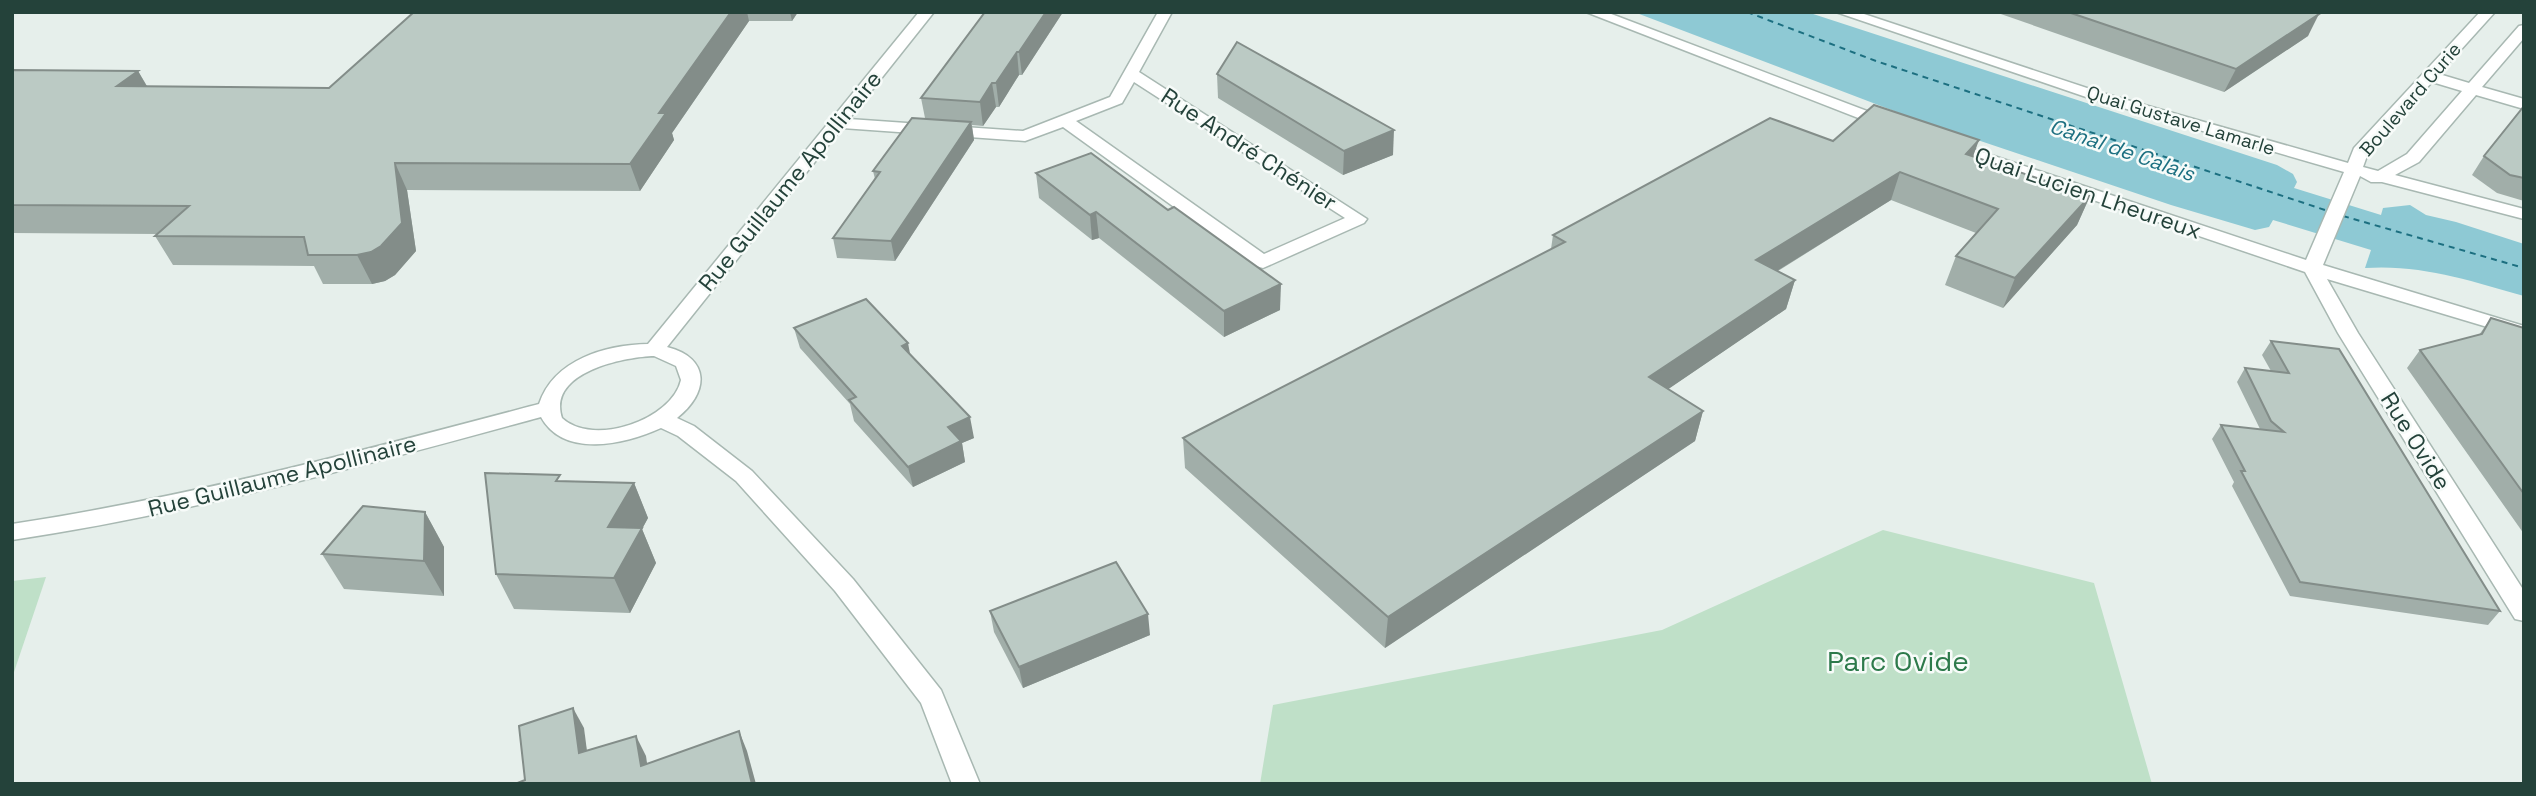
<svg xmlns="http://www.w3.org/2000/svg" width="2536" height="796" font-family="'Space Grotesk',sans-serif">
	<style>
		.green { fill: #bfe0c8 }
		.water { fill: #8ec9d4 }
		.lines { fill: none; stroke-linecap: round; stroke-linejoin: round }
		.ferry { stroke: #1c6f80; stroke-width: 2; stroke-dasharray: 6 5; stroke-linecap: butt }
		.minor-casing { stroke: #a8b8b2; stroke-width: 3 }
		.minor { fill: #fff; fill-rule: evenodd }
		.wall { fill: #a1aea9 }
		.shaded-wall { fill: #838d89 }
		.building { fill: #bbcac4; stroke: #838d89; stroke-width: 2 }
		.labels { text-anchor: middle; stroke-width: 5; stroke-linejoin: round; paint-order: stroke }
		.far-street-label { font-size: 19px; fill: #24423a; stroke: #f7fbf9 }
		.far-water-label { font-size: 21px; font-style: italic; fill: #1c6f80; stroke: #f7fbf9 }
		.street-label { font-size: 23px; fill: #24423a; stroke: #f7fbf9 }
		.near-park-label { font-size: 28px; fill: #2d7a4b; stroke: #f7fbf9 }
	</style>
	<rect width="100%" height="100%" fill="#e6efeb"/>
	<g class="green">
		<polygon points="1883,530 2094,583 2152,784 1260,784 1273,705 1662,630"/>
		<polygon points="46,577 12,678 12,581"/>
	</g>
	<path class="water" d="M1634 12H1807L2277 165 2293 174 2297 182 2294 188 2381 215 2383 208 2410 205 2426 215 2456 222 2524 244V296C2471 281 2421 264 2365 268L2371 250 2273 220 2269 227 2255 230 2171 205 1915 119Z"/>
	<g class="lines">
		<g class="ferry">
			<polyline points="1747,12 1876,61 2328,211"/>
			<polyline points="2343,216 2524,268"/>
		</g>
		<defs>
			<g id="minor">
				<path d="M919 12H934L849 119 1023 131 1110 97 1158 12H1172L1139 72 1367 219 1364 223 1263 268 1256 266 1063 127 1025 141 842 128 667 347C711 358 709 393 677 418L694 426 752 471 853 579 941 690 980 784H952L921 703 835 591 736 481 678 436 661 428C626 444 564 459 541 417 365 465 192 513 12 540V524C191 497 365 450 539 404 554 359 606 345 648 344ZM1134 82 1345 218 1264 254 1076 121 1122 103ZM654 356 676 366 681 380C672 420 593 447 562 418 547 372 624 357 654 356Z"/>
				<polygon points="1586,12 1606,12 1896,122 1898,125 1896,128 1884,128"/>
				<path d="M1836 12H1858L2099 92 2348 163 2354 148 2480 12H2495L2439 74 2469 83 2519 26 2524 25V38L2482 87 2524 99V109L2476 95 2419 162 2395 175 2524 209V219L2382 182H2371L2360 176 2323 265 2524 326V338L2327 279 2358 333 2524 591V621L2515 619 2338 333 2305 272 1940 148 1938 145 1940 142H1952L2306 260 2344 172 2089 98ZM2432 82 2462 91 2407 154 2378 171 2363 167 2368 153Z"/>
			</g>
		</defs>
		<use href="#minor" class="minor-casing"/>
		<use href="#minor" class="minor"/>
	</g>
	<g class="wall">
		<polygon points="414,12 798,12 792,21 749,21 672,133 674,140 640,191 407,190 416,251 395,275 385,281 372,284 323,284 314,266 173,265 155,236 157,234 12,233 12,70 138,71 147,86 329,88"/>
		<polygon points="985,12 1063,12 1022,75 1019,75 999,107 996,107 983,126 972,125 974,140 895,261 837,258 833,238 875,179 873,171 925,118 921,98"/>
		<polygon points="1995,12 2315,12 2308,36 2224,92"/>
		<polygon points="1217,74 1393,155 1343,175 1218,98"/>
		<polygon points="2524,106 2524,201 2497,193 2472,175 2484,156"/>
		<polygon points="1973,157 2090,196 2077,225 2003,308 1945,285 1956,256 1976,233 1891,200 1778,271 1795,280 1786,309 1668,389 1703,411 1695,441 1385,648 1185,468 1183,438 1551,249 1553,235"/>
		<polygon points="1036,173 1280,310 1224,337 1099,238 1092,240 1039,198"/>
		<polygon points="2491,318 2524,328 2524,534 2407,368 2420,350 2479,335"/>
		<polygon points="794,328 910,355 974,438 962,443 965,462 913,487 854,421 850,404 800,348"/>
		<polygon points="2271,341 2500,611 2488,625 2290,596 2232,486 2234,482 2212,439 2221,425 2260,429 2237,382 2245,368 2271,371 2262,355"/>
		<polygon points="563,481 634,483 648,518 642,529 656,563 630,613 514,609 496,574"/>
		<polygon points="425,512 444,547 444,596 344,589 322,554"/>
		<polygon points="990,611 1150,635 1023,688 994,632"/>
	</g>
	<g class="shaded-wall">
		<polygon points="731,12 747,12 749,21 672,133 674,140 640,191 630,164 659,113"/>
		<polygon points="790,12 798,12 792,21"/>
		<polygon points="1046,12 1063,12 1022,75 1019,52"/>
		<polygon points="2319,14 2308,36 2224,92 2236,69"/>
		<polygon points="1017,52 1019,75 999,107 996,83"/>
		<polygon points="138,71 153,97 117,86"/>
		<polygon points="992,83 996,107 983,126 980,102"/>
		<polygon points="971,122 974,140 895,261 891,241"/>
		<polygon points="1394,130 1393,155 1343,175 1344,151"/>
		<polygon points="1979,140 1969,168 1966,154"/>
		<polygon points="395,163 407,190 416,251 395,275 385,281 372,284 357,255"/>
		<polygon points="1900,172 1891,200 1748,289 1756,260"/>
		<polygon points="2090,196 2077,225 2003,308 2015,278"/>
		<polygon points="1096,212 1099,238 1092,240 1090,215"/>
		<polygon points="1795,280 1786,309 1642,407 1649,377"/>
		<polygon points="1281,284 1280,310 1224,337 1224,311"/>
		<polygon points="908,343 912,364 902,346"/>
		<polygon points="1703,411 1695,441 1385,648 1388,617"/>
		<polygon points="970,417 974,438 962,443 965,462 913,487 908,467 948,427"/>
		<polygon points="634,483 648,518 642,529 656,563 630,613 614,578 608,527"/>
		<polygon points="425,512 444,547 444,596 424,561"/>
		<polygon points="1148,614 1150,635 1023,688 1019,667"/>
		<polygon points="573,708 584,728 590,774 579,753"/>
		<polygon points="739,731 747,751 756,784 752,784"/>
		<polygon points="636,736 646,756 650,784 641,766"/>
	</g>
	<g class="building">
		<polygon points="414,12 731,12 659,113 666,113 630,164 395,163 402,223 381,246 371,252 357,255 308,255 304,237 155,236 189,206 12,205 12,70 138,71 117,86 329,88"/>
		<polygon points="985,12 1046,12 1019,52 1017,52 996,83 992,83 980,102 921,98"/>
		<polygon points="2068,12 2315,12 2319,14 2236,69"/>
		<polygon points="1237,42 1394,130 1344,151 1217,74"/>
		<polygon points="1874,105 1979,140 1966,154 2090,196 2015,278 1956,256 1998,209 1900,172 1756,260 1795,280 1649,377 1703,411 1388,617 1183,438 1565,242 1553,235 1770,118 1833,141"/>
		<polygon points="2524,106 2524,178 2510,175 2484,156"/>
		<polygon points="912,118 971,122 891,241 833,238 880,172 873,171"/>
		<polygon points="1091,153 1168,210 1174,207 1281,284 1224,311 1096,212 1090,215 1036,173"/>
		<polygon points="866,299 908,343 902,346 970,417 948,427 961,441 908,467 849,400 856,397 794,328"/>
		<polygon points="2491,318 2524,328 2524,494 2420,350 2482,334"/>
		<polygon points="2271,341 2339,349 2500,611 2300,582 2241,471 2245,471 2221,425 2284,432 2271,421 2245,368 2289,373"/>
		<polygon points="485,473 560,475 556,481 634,483 608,527 642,528 614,578 496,574"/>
		<polygon points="363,506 425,512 424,561 322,554"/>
		<polygon points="1116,562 1148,614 1019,667 990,611"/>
		<polygon points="573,708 579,753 636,736 641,766 739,731 752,784 515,784 525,780 519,726"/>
	</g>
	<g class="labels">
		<g class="far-street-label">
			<text transform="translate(2410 99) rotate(-49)" y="7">Boulevard Curie</text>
			<text transform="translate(2181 120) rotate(17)" y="7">Quai Gustave Lamarle</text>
		</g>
		<g class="far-water-label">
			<text transform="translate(2122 150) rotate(19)" y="7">Canal de Calais</text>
		</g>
		<g class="street-label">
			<text transform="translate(1249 149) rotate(33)" y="8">Rue André Chénier</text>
			<text transform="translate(790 181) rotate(-51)" y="8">Rue Guillaume Apollinaire</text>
			<text transform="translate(2088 193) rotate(19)" y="8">Quai Lucien Lheureux</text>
			<text transform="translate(2416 441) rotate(58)" y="8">Rue Ovide</text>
			<text transform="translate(282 476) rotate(-14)" y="8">Rue Guillaume Apollinaire</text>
		</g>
		<g class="near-park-label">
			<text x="1898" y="671">Parc Ovide</text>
		</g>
	</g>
	<rect width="2536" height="796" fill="none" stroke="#24423a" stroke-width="28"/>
</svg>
